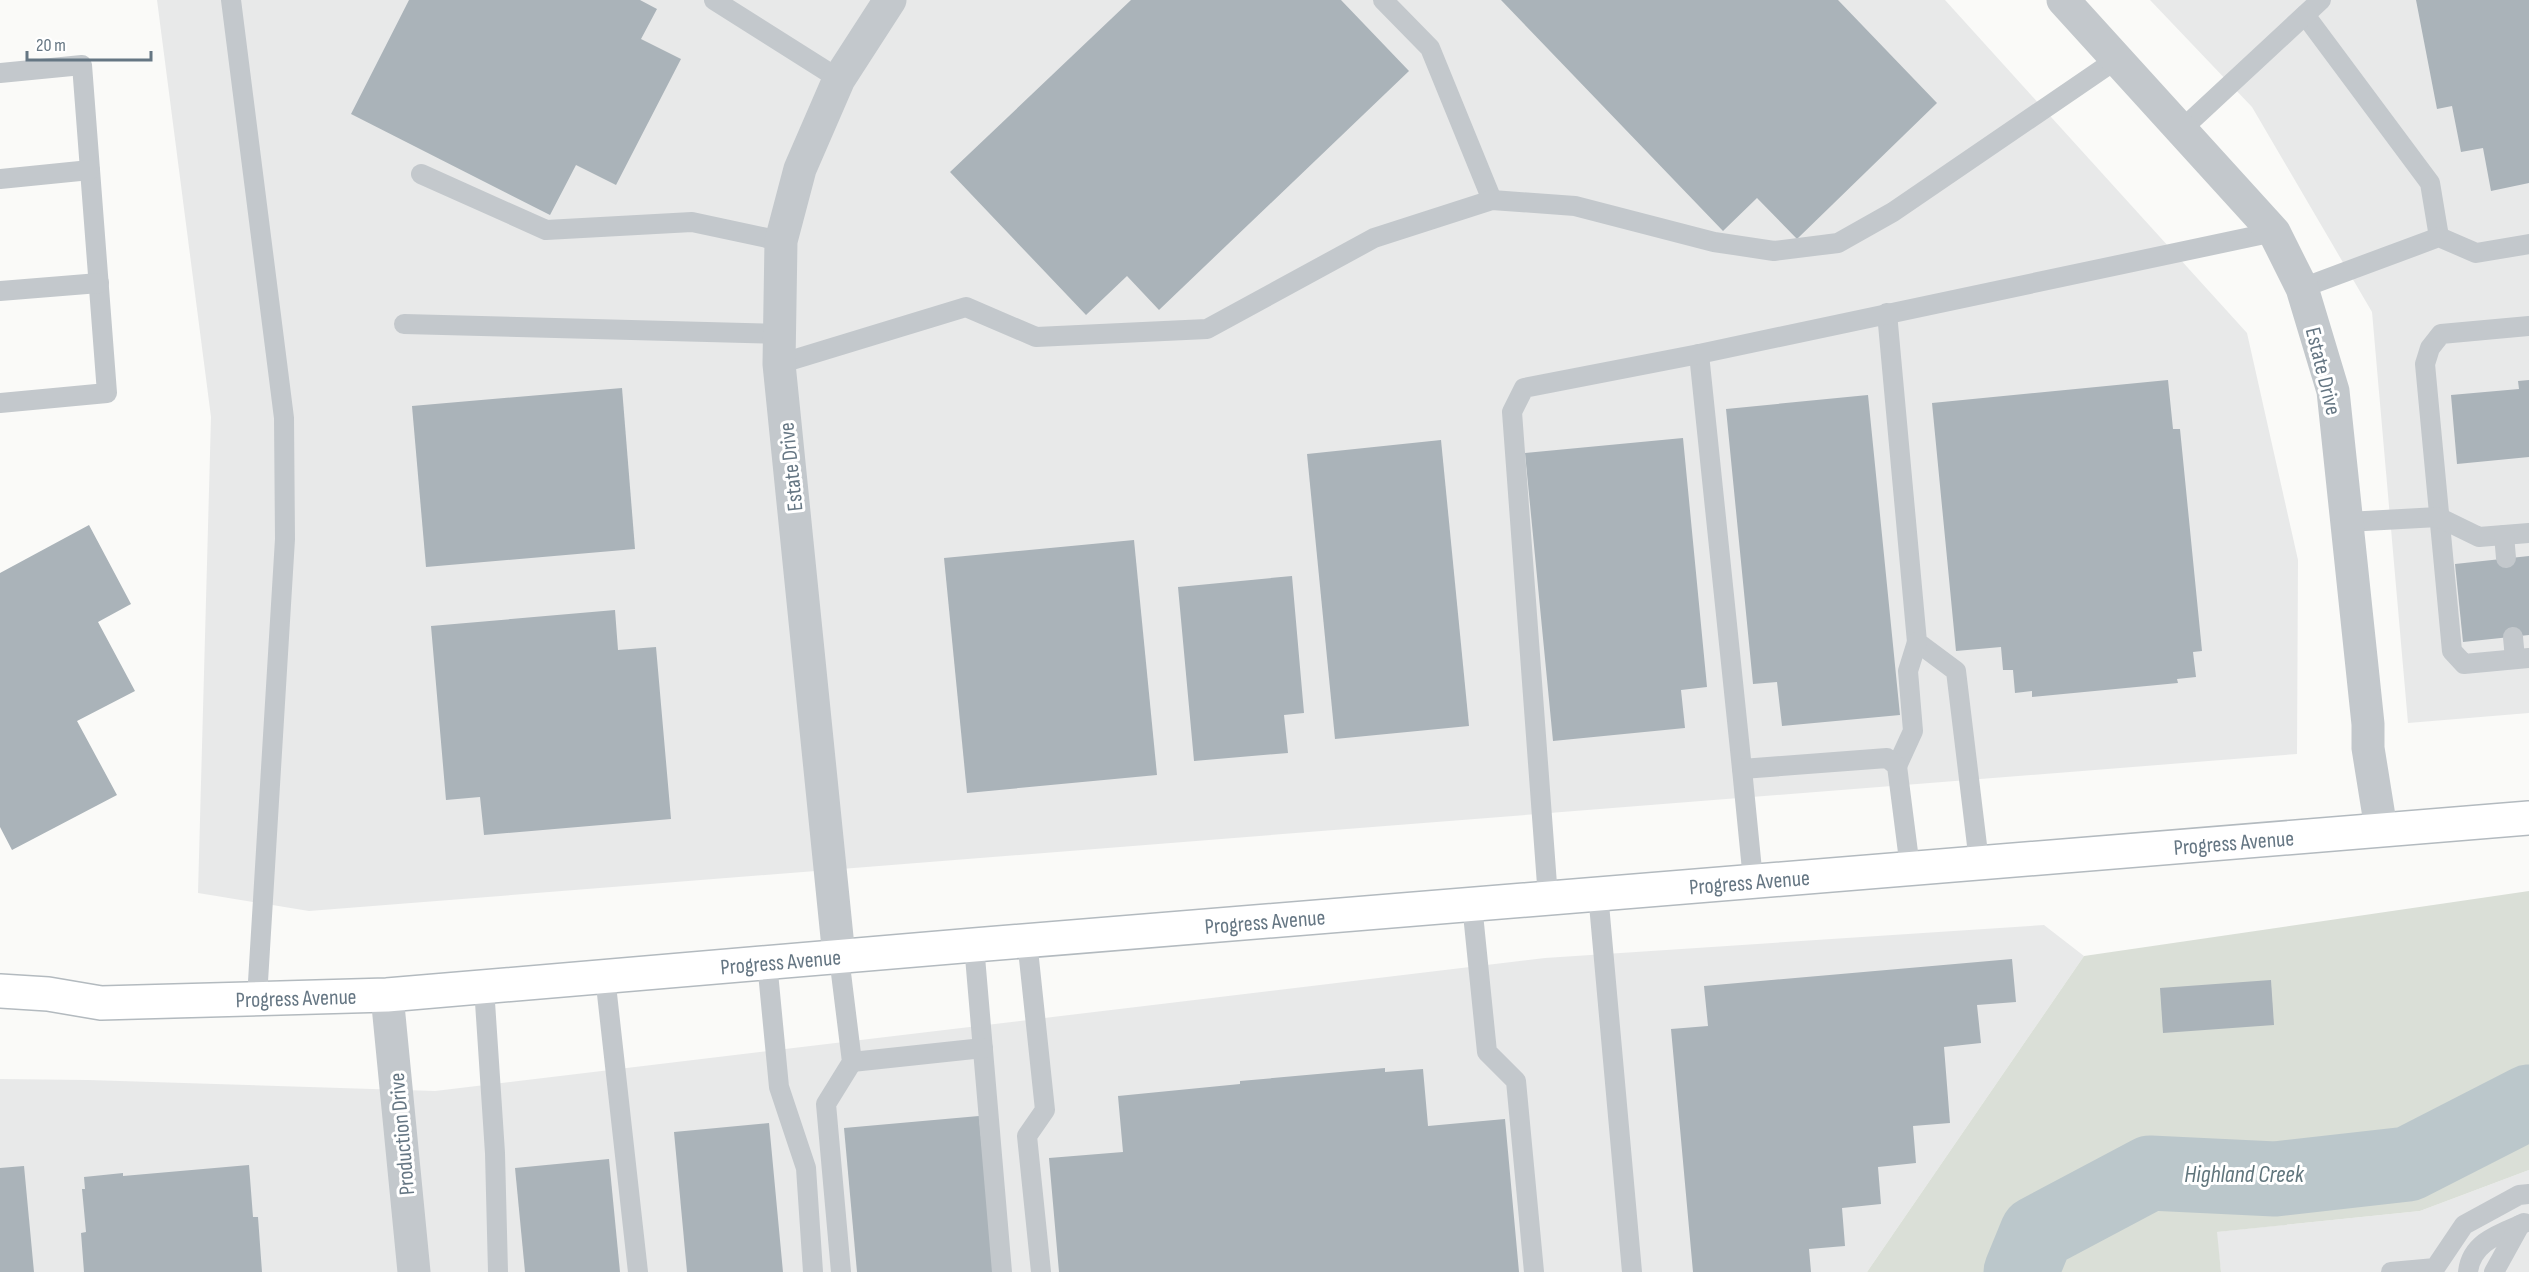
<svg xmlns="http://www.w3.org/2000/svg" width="2529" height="1272" font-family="'Sofia Sans Condensed',sans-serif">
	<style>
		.built { fill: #e8e9e9 }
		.green { fill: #dadfd7 }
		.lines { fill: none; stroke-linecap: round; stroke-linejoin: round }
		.river { stroke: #bbc7cb; stroke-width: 75 }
		.building { fill: #aab3b9 }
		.secondary-casing { stroke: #b3babf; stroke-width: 36 }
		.lane { stroke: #c3c8cc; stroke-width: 20 }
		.street { stroke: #c3c8cc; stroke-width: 33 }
		.secondary { stroke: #fff; stroke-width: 33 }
		.labels { text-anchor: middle; stroke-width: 6; stroke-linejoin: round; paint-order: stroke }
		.street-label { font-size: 22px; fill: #657683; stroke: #fff }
		.water-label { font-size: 24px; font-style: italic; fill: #60757c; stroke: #fff }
	</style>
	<rect width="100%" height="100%" fill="#fafaf8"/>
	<g class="built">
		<polygon points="157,0 1945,0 2247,333 2298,560 2297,754 309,911 198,893 211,417"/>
		<polygon points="2150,0 2529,0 2529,713 2408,723 2372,312 2252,107"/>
		<polygon points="2044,925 2084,956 1867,1272 0,1272 0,1079 88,1080 435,1091 1545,958"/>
		<polygon points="2529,1170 2529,1272 2221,1272 2216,1232 2420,1211"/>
	</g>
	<polygon class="green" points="2529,891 2529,1170 2420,1211 2217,1232 2221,1272 1867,1272 2084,956"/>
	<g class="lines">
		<polyline class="river" points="2021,1272 2037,1233 2150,1173 2275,1179 2408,1164 2529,1102"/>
	</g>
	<g class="building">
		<polygon points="409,0 640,0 657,9 641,39 681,59 616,185 576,165 550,215 351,114"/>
		<polygon points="1131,0 1341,0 1409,71 1159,310 1127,276 1086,315 950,172"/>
		<polygon points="1501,0 1838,0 1937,103 1797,239 1757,198 1723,231"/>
		<polygon points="2416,0 2529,0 2529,183 2491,191 2483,148 2461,152 2452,106 2437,109"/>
		<polygon points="2168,380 2173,429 2180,429 2202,651 2193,652 2196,677 2177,679 2178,683 2032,697 2032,691 2015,693 2013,670 2003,670 2001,647 1956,651 1932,403"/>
		<polygon points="2529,380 2529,457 2457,464 2451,395 2519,389 2518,381"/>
		<polygon points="622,388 635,549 426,567 412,406"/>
		<polygon points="1868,395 1900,715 1782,726 1777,682 1753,684 1726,409"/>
		<polygon points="1683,438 1707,687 1681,690 1685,728 1553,741 1525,453"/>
		<polygon points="1441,440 1469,726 1335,739 1307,454"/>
		<polygon points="89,525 131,604 98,622 135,691 77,721 117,795 12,850 0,827 0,573"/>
		<polygon points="1134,540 1157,775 967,793 944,558"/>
		<polygon points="2529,556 2529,635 2463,642 2455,564"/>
		<polygon points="1292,576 1304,713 1284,715 1288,753 1194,761 1178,587"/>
		<polygon points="615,610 618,650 656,647 671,819 484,835 480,797 446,800 431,626"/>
		<polygon points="2012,959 2016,1002 1977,1005 1981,1043 1944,1047 1950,1123 1913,1126 1916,1163 1878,1167 1881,1204 1842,1208 1845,1246 1809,1249 1811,1272 1693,1272 1671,1029 1708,1026 1704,986"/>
		<polygon points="2271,980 2274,1025 2163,1033 2160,988"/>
		<polygon points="1385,1068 1385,1072 1423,1069 1428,1126 1505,1119 1519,1272 1059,1272 1049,1158 1123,1152 1118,1096 1240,1084 1240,1081"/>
		<polygon points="979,1116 994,1272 857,1272 844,1128"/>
		<polygon points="769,1123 783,1272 687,1272 674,1132"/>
		<polygon points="609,1159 620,1272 525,1272 515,1168"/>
		<polygon points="249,1165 253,1217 258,1217 262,1272 84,1272 81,1233 86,1232 82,1189 85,1189 84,1177 123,1173 123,1176"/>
		<polygon points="24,1166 34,1272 0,1272 0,1168"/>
	</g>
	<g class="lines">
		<defs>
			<g id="secondary">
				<path id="s1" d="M0 991 48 994 101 1003 387 995 974 945 2529 818"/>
			</g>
		</defs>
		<use href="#secondary" class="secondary-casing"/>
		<g class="lane">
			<polyline points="231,0 284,418 285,539 257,998"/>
			<polyline points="714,0 839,79"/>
			<polyline points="1383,0 1430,48 1492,200"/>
			<polyline points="2305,15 2430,183 2439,237"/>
			<polyline points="0,73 82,65 107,393 0,403"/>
			<polyline points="2181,130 2321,0"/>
			<polyline points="421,174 546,230 692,222 781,241"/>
			<polyline points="0,179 90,170"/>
			<polyline points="2302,288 2439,237 2476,253 2529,244"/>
			<polyline points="0,291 99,283"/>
			<polyline points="1887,313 1917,642 1956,671 1979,862"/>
			<polyline points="404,324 779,334"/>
			<polyline points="2529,326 2441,334 2430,348 2425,364 2452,651 2464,664 2529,658"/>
			<polyline points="1699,354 1742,769"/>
			<polyline points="779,364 966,307 1036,337 1207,329 1374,238 1492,200 1575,206 1714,242 1774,251 1838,243 1893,212 2117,59"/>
			<polyline points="2347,522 2438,517 2479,537 2529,533"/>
			<polyline points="2504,535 2506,558"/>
			<polyline points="2513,637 2515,659"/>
			<polyline points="1897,766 1913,731 1908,671 1917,642"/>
			<polyline points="1753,880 1742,769 1887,758 1897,766 1910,868"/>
			<polyline points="1598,893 1632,1272"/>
			<polyline points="1548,898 1512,412 1524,388 1699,354 2274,232"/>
			<polyline points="1472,904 1487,1052 1516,1081 1534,1272"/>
			<polyline points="1027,940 1045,1110 1027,1136 1041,1272"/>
			<polyline points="974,945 1002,1272"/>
			<polyline points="839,957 852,1062 826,1104 841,1272"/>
			<polyline points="767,962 779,1087 806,1168 813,1272"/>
			<polyline points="605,976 638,1272"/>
			<polyline points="484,987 495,1153 498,1272"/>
			<polyline points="852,1062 983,1048"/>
			<polyline points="2391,1272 2435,1268 2464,1225 2519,1195 2529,1194"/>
			<path d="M2468 1272C2471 1244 2496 1235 2520 1225"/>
			<polyline points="2494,1272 2520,1225 2524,1223"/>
		</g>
		<g class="street">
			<polyline points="2063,0 2274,232 2302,288 2333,391 2368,724 2368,748 2381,829"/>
			<polyline points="839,957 779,364 781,241 800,169 839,79 890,0"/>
			<polyline points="387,995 414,1272"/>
		</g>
		<use href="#secondary" class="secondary"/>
	</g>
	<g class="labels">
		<g class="street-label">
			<text transform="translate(2324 371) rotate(76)" y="8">Estate Drive</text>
			<text transform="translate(790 467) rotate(-96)" y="8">Estate Drive</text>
			<text dy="8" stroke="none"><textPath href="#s1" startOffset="2241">Progress Avenue</textPath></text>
			<text dy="8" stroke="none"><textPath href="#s1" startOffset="1755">Progress Avenue</textPath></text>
			<text dy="8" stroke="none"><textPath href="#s1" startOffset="1269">Progress Avenue</textPath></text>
			<text dy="8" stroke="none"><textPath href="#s1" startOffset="783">Progress Avenue</textPath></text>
			<text dy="8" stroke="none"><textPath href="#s1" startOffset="297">Progress Avenue</textPath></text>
			<text transform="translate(401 1134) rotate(-95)" y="8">Production Drive</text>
		</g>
		<g class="water-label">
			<text x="2244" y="1182">Highland Creek</text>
		</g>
	</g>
	<path d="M27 51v9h124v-9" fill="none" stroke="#657683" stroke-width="3"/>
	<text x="36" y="51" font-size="18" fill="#657683" stroke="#ffffff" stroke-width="4.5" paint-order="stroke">20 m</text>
</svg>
